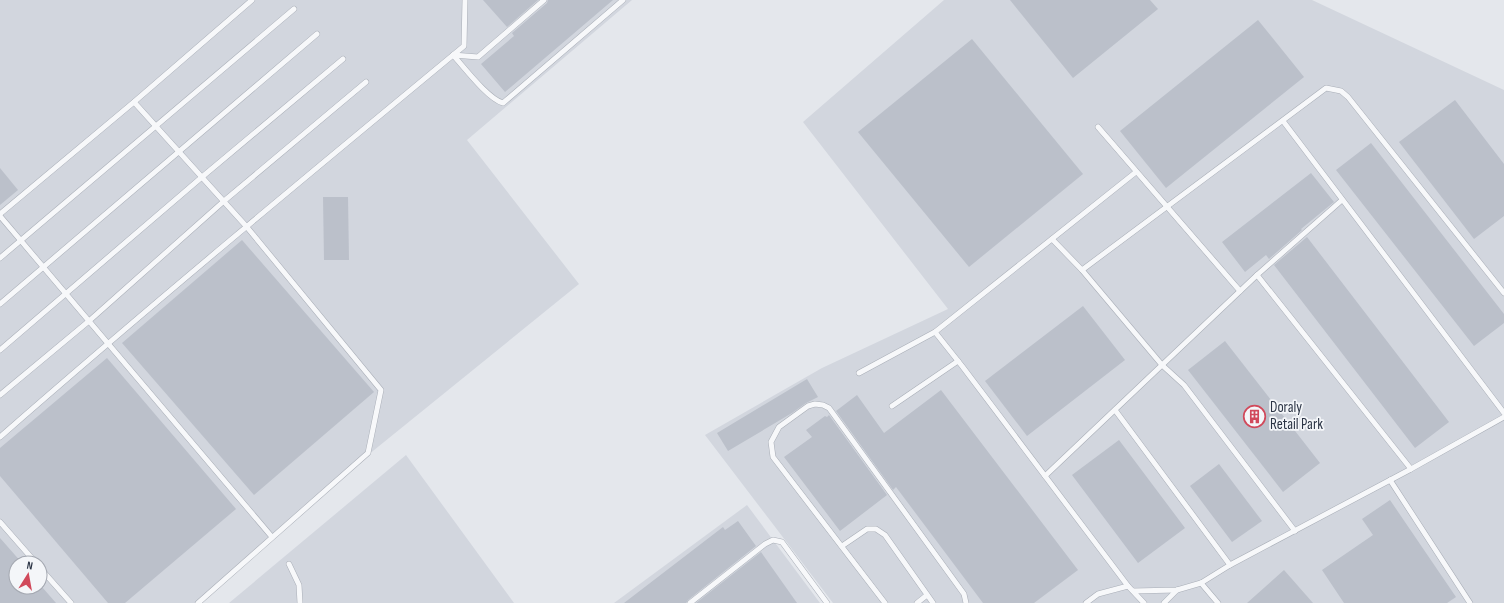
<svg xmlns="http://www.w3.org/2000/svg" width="1504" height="603" font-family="'Sofia Sans Condensed',sans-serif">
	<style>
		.built { fill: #d2d6de; fill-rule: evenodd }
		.building { fill: #bbc0ca }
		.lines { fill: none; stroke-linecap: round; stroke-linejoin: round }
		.service-casing { stroke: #a9aeb7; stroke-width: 6 }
		.service { stroke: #f7f8fa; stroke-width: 5 }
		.labels { text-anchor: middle; stroke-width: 3.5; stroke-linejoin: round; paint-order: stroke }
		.poi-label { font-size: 15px; fill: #2b3445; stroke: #f4f6f9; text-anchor: start }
	</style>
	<rect width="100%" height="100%" fill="#e4e7ec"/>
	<g class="built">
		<path d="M0 0H632L467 140 579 284 368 455 198 603H0ZM16 563H40V587H16Z"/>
		<polygon points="944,0 1312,0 1504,90 1504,603 833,603 705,435 822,368 948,309 803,122"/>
		<polygon points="406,455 514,603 229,603"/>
		<polygon points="747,505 820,603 614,603"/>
	</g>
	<g class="building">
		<polygon points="483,0 538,0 507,27"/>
		<polygon points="548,0 613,0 505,92 481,64 514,36 512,33 547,3"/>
		<polygon points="1010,0 1150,0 1158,9 1073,78"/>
		<polygon points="1258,20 1304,77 1166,188 1120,131"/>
		<polygon points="972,39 1083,174 969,267 858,132"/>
		<polygon points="1455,100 1504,164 1504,216 1474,239 1399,142"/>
		<polygon points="1371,143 1504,314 1504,323 1474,346 1336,170"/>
		<polygon points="0,168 18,190 0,205"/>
		<polygon points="1311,173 1334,202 1301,229 1302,230 1269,259 1266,255 1245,272 1222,242"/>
		<polygon points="323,197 348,197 349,260 324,260"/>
		<polygon points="1307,237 1449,422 1415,448 1274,265"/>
		<polygon points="242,240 374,392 254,495 122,343"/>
		<polygon points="1083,306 1125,360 1027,436 985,381"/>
		<polygon points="1225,341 1320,463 1283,492 1188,370"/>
		<polygon points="107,358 236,509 125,603 108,603 0,476 0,448"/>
		<polygon points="807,379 818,397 806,403 792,413 728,451 717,433"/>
		<polygon points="941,390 1078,570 1034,603 983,603 896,487 893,490 836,411 857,395 884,433"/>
		<polygon points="829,415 887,495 840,531 784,457 812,437 806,430 825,416 827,417"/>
		<polygon points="1119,440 1185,528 1138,563 1072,475"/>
		<polygon points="1219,464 1262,521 1232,542 1190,486"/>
		<polygon points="1390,500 1456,597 1447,603 1344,603 1322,570 1373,535 1362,519"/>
		<polygon points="738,521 756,546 688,600 686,603 624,603 723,527 725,530"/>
		<polygon points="0,538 22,563 16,563 16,587 42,587 56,603 0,603"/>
		<polygon points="761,552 797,603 696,603"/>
		<polygon points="1284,570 1313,603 1247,603"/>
	</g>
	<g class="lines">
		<defs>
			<g id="service">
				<path d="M453 55C464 67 488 99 503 103L623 0"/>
				<polyline points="453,55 478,57 544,0"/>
				<polyline points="134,102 246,226 381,390 368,453 198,603"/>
				<polyline points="1283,121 1504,413"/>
				<polyline points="1098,127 1240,291"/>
				<polyline points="0,214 134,102 252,0"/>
				<polyline points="0,216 272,537"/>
				<polyline points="1052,239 1082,270 1162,365 1184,385 1295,531"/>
				<polyline points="0,258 294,9"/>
				<polyline points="1082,270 1326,88 1341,91 1348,97 1504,293"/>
				<polyline points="1257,275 1411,469"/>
				<polyline points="0,304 317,34"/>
				<polyline points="935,332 962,366 1128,586 1144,603"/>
				<polyline points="0,350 202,177 343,59"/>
				<polyline points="859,373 935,332 1136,172"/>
				<polyline points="0,395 89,321 224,201 366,82"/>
				<polyline points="892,406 958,361"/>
				<polyline points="1115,410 1230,565"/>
				<path d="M0 437C152 304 308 175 464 46L465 0"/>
				<polyline points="1045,476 1257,275 1342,200"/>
				<polyline points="1390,480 1470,603"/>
				<polyline points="0,522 36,563"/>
				<polyline points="842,546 867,529 876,529 885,535 933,603"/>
				<polyline points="289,564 299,585 300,603"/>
				<polyline points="40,568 71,603"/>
				<polyline points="1201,583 1218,603"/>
				<polyline points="1133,591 1177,590 1201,583 1230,565 1411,469 1504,417"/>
				<polyline points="690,603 765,544 773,540 782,542 827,603"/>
				<polyline points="885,603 773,457 771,442 779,427 808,406 815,404 823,405 829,408 964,594 966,603"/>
				<polyline points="917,603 927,595"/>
				<polyline points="1086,603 1098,594 1128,586"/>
				<polyline points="1164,603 1177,590"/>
			</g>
		</defs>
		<use href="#service" class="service-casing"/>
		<use href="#service" class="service"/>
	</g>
	<defs>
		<symbol id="building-ring" viewBox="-11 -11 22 22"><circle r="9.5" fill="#f4f6f9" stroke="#d1495b" stroke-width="1.5"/><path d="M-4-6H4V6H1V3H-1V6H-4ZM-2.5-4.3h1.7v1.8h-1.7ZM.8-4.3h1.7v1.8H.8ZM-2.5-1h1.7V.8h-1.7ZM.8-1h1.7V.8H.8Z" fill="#d1495b"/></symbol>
	</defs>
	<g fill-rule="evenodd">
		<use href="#building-ring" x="1242" y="404" width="25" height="25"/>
	</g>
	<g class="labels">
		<g class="poi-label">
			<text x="1270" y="412">Doraly<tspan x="1270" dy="17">Retail Park</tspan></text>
		</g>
	</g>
	<g transform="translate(28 575) rotate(11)"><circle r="19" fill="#f4f6f9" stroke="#a4a8b1"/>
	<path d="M0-3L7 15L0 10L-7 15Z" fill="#d1495b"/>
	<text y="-6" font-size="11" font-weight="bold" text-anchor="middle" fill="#2b3445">N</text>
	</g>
</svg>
